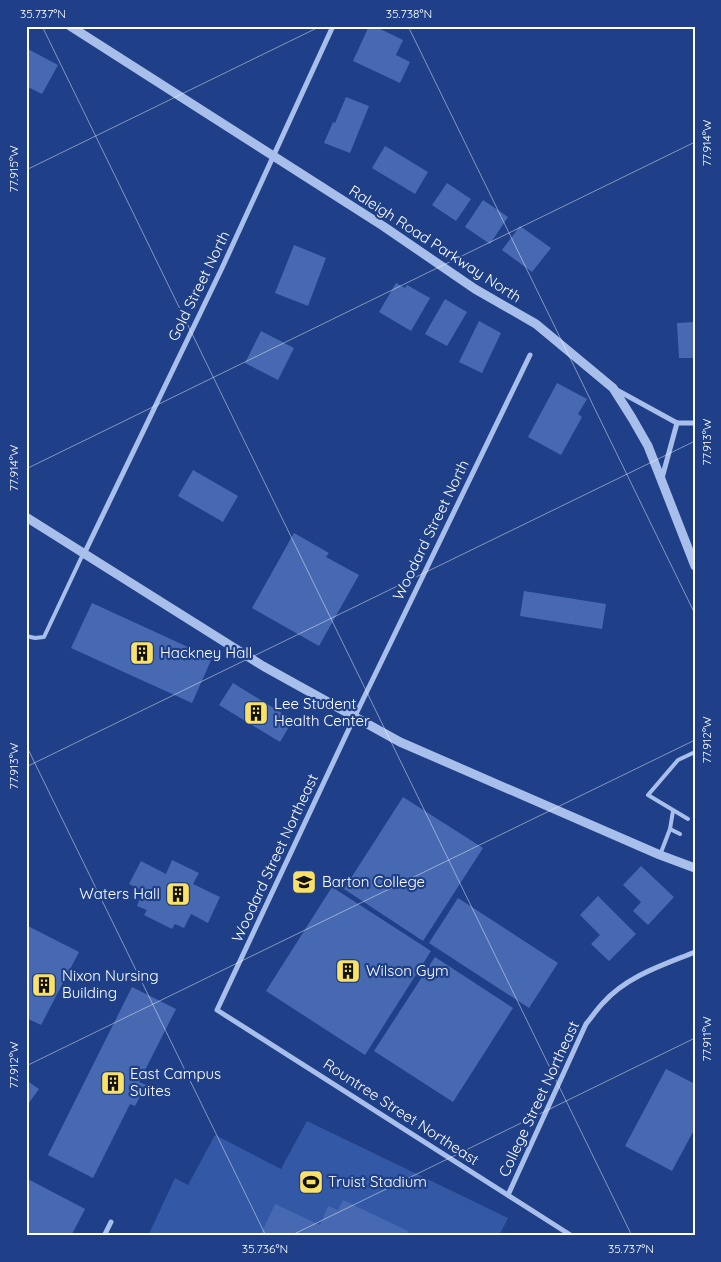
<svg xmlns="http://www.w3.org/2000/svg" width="721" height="1262" font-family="Quicksand,sans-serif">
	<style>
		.pitch { fill: #3258a6 }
		.building { fill: #4769b1 }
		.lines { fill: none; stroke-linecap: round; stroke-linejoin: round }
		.service { stroke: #a9bfeb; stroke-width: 4 }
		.minor { stroke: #a9bfeb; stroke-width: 5 }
		.tertiary { stroke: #a9bfeb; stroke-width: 9 }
		.ticks { fill: none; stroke: #fff; stroke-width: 1; stroke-opacity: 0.45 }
		.labels { text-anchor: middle; stroke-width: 4.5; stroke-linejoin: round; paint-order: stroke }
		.street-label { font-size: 15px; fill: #fff; stroke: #1f4088 }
		.poi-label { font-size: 15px; fill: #fff; stroke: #1f4088; text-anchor: start }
		.neatline { fill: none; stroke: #fff; stroke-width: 2 }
		.ticks-label { font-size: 12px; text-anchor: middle; fill: #fff }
	</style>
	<rect width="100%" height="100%" fill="#1f4088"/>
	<polygon class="pitch" points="307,1121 508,1218 499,1236 148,1236 175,1178 188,1185 215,1135 281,1169"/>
	<g class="building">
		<polygon points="369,26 374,26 403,40 396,55 410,62 400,83 353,61"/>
		<polygon points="26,48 58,65 42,94 26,86"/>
		<polygon points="346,97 369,106 350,153 324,143 333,122 335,123"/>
		<polygon points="385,146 428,172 415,194 372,168"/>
		<polygon points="447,183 471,199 456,221 432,205"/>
		<polygon points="483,200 508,217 490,244 465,227"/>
		<polygon points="520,226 551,248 532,272 502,250"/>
		<polygon points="294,245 326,258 308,306 275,293"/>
		<polygon points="396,283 405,288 407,285 430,298 411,331 379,312"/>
		<polygon points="445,299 467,312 447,346 425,334"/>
		<polygon points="479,321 501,333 482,373 459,362"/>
		<polygon points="695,322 695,358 679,358 677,323"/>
		<polygon points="261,331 294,348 278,380 245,363"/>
		<polygon points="557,383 587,399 578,414 582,417 561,455 528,437"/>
		<polygon points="193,470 238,496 223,522 178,496"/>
		<polygon points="294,533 329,553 326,557 359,575 319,646 252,608"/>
		<polygon points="524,591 606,604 602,629 520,616"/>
		<polygon points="92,603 212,658 192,703 71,648"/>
		<polygon points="233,683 293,720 280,742 219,705"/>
		<polygon points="403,797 483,848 423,941 344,889"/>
		<polygon points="172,860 199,873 193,884 220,897 208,923 191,914 184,928 175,924 172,929 144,915 147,910 137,906 143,891 129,884 141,861 166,874"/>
		<polygon points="641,866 674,897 648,925 633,911 641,902 623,885"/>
		<polygon points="332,887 431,951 365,1055 266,991"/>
		<polygon points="598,896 636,934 609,961 591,944 600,935 580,915"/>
		<polygon points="458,898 558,963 529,1008 429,943"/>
		<polygon points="26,925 79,952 41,1025 26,1018"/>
		<polygon points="435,957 513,1008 453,1102 374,1051"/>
		<polygon points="132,987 176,1009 139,1082 146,1085 135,1106 130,1104 93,1178 48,1155"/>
		<polygon points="666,1069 695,1084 695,1128 672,1171 625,1146"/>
		<polygon points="26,1080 39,1089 26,1107"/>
		<polygon points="26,1178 85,1209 71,1236 26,1236"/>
		<polygon points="343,1200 408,1231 406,1236 260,1236 275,1204 320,1225 328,1206 338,1210"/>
	</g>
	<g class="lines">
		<g class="service">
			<polyline points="26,636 35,638 44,637 83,554"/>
			<polyline points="673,811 670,829 680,834"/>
			<polyline points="688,819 648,795 678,760 695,752"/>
			<polyline points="660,855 670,829"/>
		</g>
		<g class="minor">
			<polyline points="530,355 355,716 217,1010 572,1236"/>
			<polyline points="615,389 677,423 695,423"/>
			<polyline points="662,478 677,423"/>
			<polyline points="84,554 222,268 333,26"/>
			<path d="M508 1195 586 1024C592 1017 597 1009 603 1003 627 976 663 965 695 952"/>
			<polyline points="104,1236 111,1222"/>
		</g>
		<g class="tertiary">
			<polyline points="70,26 383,226 475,289 536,324 613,388 632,418 648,446 695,566"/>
			<polyline points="26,517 263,666 400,742 660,855 695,868"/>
		</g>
	</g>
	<path class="ticks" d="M42 26 632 1236M408 26 695 614M26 170 321 26M26 469 695 142M26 745 266 1236M26 767 695 441M26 1066 695 740M290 1236 695 1038"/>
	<defs>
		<symbol id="building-square" viewBox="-11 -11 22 22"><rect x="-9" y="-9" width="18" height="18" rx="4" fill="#f9e168" stroke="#1f4088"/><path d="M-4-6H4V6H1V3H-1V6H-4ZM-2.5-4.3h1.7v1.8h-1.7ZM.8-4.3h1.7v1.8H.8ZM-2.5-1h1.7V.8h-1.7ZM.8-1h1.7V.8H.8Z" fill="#111"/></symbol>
		<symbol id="university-square" viewBox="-11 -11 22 22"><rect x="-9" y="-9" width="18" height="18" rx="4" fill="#f9e168" stroke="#1f4088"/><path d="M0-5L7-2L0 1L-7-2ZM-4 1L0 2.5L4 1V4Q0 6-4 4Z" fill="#111"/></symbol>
		<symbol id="stadium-square" viewBox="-11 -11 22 22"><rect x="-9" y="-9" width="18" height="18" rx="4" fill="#f9e168" stroke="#1f4088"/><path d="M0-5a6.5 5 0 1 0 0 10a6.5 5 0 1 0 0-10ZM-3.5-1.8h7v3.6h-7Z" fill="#111"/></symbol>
	</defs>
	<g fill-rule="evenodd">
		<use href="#building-square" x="128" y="639" width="28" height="28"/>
		<use href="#building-square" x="242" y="699" width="28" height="28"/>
		<use href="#university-square" x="290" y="868" width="28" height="28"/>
		<use href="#building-square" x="164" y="880" width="28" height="28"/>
		<use href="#building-square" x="334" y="957" width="28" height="28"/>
		<use href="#building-square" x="30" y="971" width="28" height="28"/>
		<use href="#building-square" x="99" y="1069" width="28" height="28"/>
		<use href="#stadium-square" x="297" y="1168" width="28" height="28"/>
	</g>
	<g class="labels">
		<g class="street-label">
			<text transform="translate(435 244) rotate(33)" y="5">Raleigh Road Parkway North</text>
			<text transform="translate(199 286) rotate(-64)" y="5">Gold Street North</text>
			<text transform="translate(431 530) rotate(-64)" y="5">Woodard Street North</text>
			<text transform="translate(275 858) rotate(-65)" y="5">Woodard Street Northeast</text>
			<text transform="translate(539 1099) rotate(-65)" y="5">College Street Northeast</text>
			<text transform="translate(401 1112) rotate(33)" y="5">Rountree Street Northeast</text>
		</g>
		<g class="poi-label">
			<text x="160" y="658">Hackney Hall</text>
			<text x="274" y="709">Lee Student<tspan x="274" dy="17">Health Center</tspan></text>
			<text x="322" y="887">Barton College</text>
			<text x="160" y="899" text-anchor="end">Waters Hall</text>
			<text x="366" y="976">Wilson Gym</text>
			<text x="62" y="981">Nixon Nursing<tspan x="62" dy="17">Building</tspan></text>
			<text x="130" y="1079">East Campus<tspan x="130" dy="17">Suites</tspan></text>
			<text x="328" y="1187">Truist Stadium</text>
		</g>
	</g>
	<rect width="721" height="1262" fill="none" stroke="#1f4088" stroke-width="55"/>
	<rect x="28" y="28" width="666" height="1206" class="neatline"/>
	<g class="ticks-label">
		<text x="43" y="18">35.737°N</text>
		<text x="409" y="18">35.738°N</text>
		<text transform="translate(707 143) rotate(-90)" y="4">77.914°W</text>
		<text transform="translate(14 169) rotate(-90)" y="4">77.915°W</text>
		<text transform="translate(707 442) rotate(-90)" y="4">77.913°W</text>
		<text transform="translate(14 468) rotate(-90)" y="4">77.914°W</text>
		<text transform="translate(707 740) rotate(-90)" y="4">77.912°W</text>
		<text transform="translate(14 766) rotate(-90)" y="4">77.913°W</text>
		<text transform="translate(707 1039) rotate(-90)" y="4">77.911°W</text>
		<text transform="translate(14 1065) rotate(-90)" y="4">77.912°W</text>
		<text x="265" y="1253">35.736°N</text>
		<text x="631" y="1253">35.737°N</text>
	</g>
</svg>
